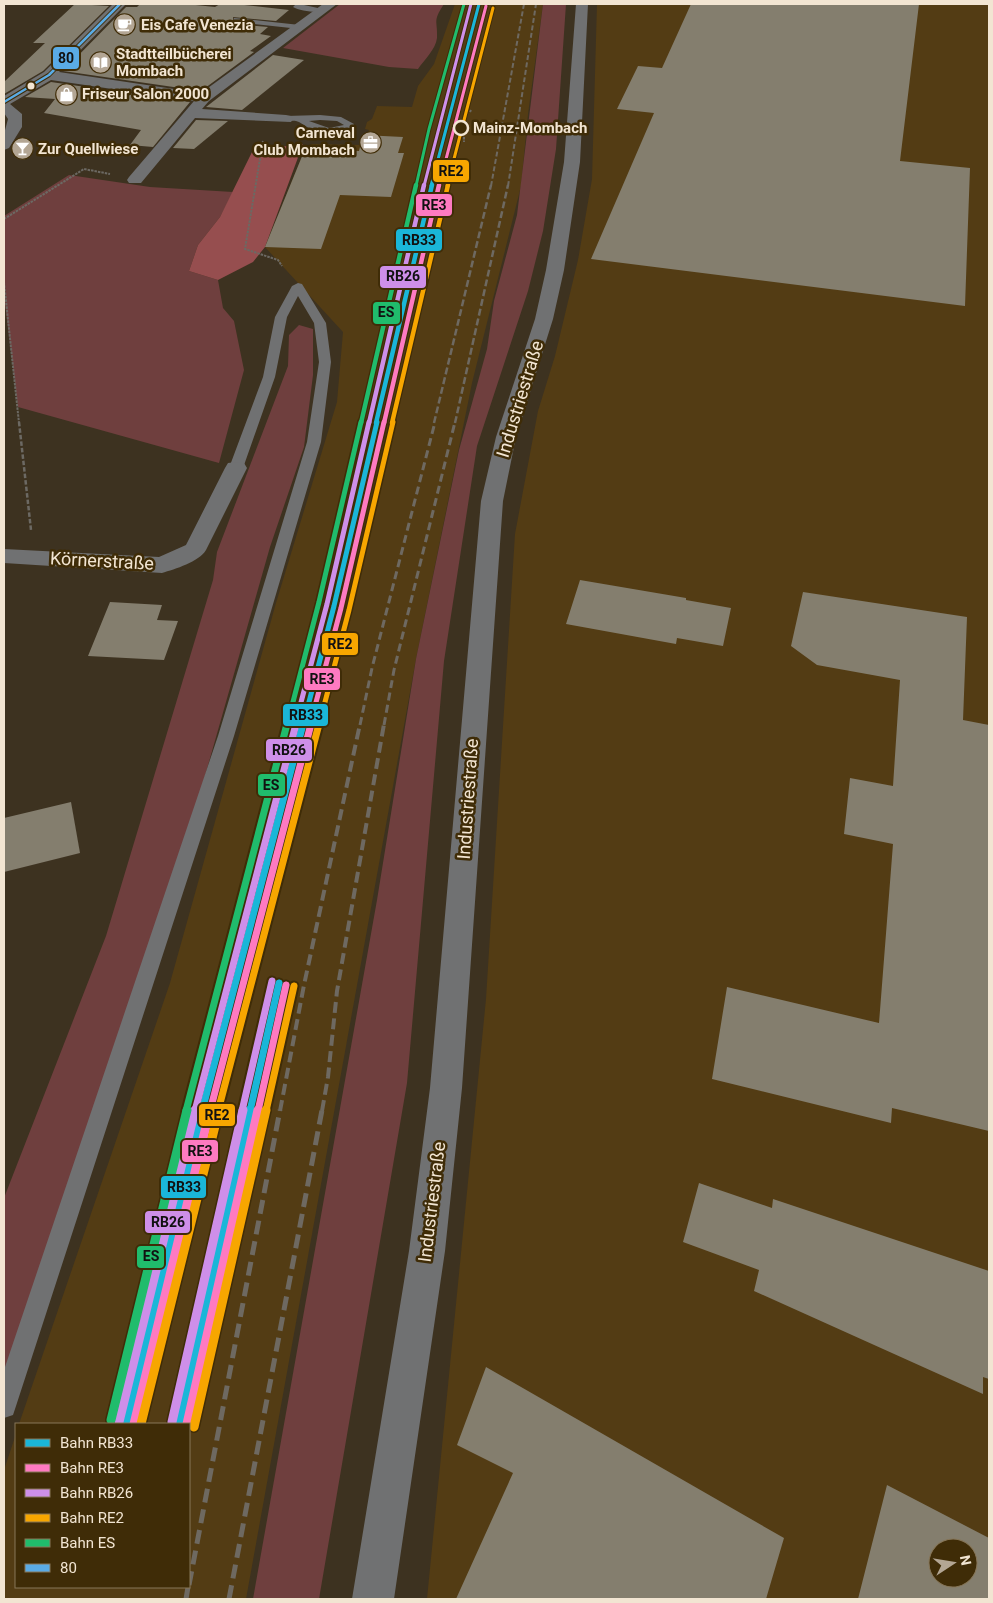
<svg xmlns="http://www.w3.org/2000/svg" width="993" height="1603" font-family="Roboto,sans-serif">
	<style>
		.built { fill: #533c14; fill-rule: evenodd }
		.green { fill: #6f3f3e }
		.forest { fill: #964e4f }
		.building { fill: #847e6e; fill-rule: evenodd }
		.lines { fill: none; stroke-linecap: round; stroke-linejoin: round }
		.path-far1 { stroke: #6c6963; stroke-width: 2; stroke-dasharray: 2.5 1; stroke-linecap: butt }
		.path { stroke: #6c6963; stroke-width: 2.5; stroke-dasharray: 4.5 2; stroke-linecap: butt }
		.service { fill: #707172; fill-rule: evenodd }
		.minor { fill: #707172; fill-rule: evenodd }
		.tertiary { fill: #707172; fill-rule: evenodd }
		.rail-far4 { stroke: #6e6961; stroke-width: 2; stroke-dasharray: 5 2.5; stroke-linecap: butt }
		.rail-far3 { stroke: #6e6961; stroke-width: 2.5; stroke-dasharray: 7 3; stroke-linecap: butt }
		.rail-far2 { stroke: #6e6961; stroke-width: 3; stroke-dasharray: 8 4.5; stroke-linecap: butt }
		.rail-far1 { stroke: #6e6961; stroke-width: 4; stroke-dasharray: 11 5.5; stroke-linecap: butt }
		.rail { stroke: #6e6961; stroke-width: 5; stroke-dasharray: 14 7; stroke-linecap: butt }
		.bus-1-casing { stroke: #3f2c07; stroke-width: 4.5 }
		.bus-1 { stroke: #5aabe5; stroke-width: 2.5 }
		.rail-1-far4-casing { stroke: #3f2c07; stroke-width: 5 }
		.rail-1-far3-casing { stroke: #3f2c07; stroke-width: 7 }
		.rail-1-far2-casing { stroke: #3f2c07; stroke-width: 8 }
		.rail-1-far1-casing { stroke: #3f2c07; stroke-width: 11 }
		.rail-1-casing { stroke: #3f2c07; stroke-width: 12 }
		.rail-2-far4-casing { stroke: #3f2c07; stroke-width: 5 }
		.rail-2-far3-casing { stroke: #3f2c07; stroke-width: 7 }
		.rail-2-far2-casing { stroke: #3f2c07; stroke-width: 8 }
		.rail-2-far1-casing { stroke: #3f2c07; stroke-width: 11 }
		.rail-2-casing { stroke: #3f2c07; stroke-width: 12 }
		.rail-3-far4-casing { stroke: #3f2c07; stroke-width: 5 }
		.rail-3-far3-casing { stroke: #3f2c07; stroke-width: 7 }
		.rail-3-far2-casing { stroke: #3f2c07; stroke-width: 8 }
		.rail-3-far1-casing { stroke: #3f2c07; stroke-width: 11 }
		.rail-3-casing { stroke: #3f2c07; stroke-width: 12 }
		.rail-4-far4-casing { stroke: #3f2c07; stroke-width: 5 }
		.rail-4-far3-casing { stroke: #3f2c07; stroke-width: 7 }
		.rail-4-far2-casing { stroke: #3f2c07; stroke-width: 8 }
		.rail-4-far1-casing { stroke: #3f2c07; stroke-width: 11 }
		.rail-4-casing { stroke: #3f2c07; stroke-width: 12 }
		.rail-5-far4-casing { stroke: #3f2c07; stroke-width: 5 }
		.rail-5-far3-casing { stroke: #3f2c07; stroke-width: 7 }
		.rail-5-far2-casing { stroke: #3f2c07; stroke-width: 8 }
		.rail-5-far1-casing { stroke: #3f2c07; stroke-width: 11 }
		.rail-5-casing { stroke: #3f2c07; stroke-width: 12 }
		.rail-1-far4 { stroke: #1ab6d8; stroke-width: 3 }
		.rail-1-far3 { stroke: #1ab6d8; stroke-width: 4.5 }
		.rail-1-far2 { stroke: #1ab6d8; stroke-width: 5 }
		.rail-1-far1 { stroke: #1ab6d8; stroke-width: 7 }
		.rail-1 { stroke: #1ab6d8; stroke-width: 9 }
		.rail-2-far4 { stroke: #fe7ac1; stroke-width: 3 }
		.rail-2-far3 { stroke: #fe7ac1; stroke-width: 4.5 }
		.rail-2-far2 { stroke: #fe7ac1; stroke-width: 5 }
		.rail-2-far1 { stroke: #fe7ac1; stroke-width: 7 }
		.rail-2 { stroke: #fe7ac1; stroke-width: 9 }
		.rail-3-far4 { stroke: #ce8fe9; stroke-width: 3 }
		.rail-3-far3 { stroke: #ce8fe9; stroke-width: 4.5 }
		.rail-3-far2 { stroke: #ce8fe9; stroke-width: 5 }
		.rail-3-far1 { stroke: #ce8fe9; stroke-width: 7 }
		.rail-3 { stroke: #ce8fe9; stroke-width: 9 }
		.rail-4-far4 { stroke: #f7a600; stroke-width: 3 }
		.rail-4-far3 { stroke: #f7a600; stroke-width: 4.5 }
		.rail-4-far2 { stroke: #f7a600; stroke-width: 5 }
		.rail-4-far1 { stroke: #f7a600; stroke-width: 7 }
		.rail-4 { stroke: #f7a600; stroke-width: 9 }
		.rail-5-far4 { stroke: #20bc6c; stroke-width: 3 }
		.rail-5-far3 { stroke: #20bc6c; stroke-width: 4.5 }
		.rail-5-far2 { stroke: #20bc6c; stroke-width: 5 }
		.rail-5-far1 { stroke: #20bc6c; stroke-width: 7 }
		.rail-5 { stroke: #20bc6c; stroke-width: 9 }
		.bus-dot { fill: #f2e5d2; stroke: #3f2c07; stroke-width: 2 }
		.stop-dot { fill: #3f2c07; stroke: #f2e5d2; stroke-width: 2.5 }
		.labels { text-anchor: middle; stroke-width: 5; stroke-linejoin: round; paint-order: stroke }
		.far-poi-label { font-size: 15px; font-weight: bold; fill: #f2e5d2; stroke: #3f2c07; text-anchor: start }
		.far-stop-label { font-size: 15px; font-weight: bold; fill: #f2e5d2; stroke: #3f2c07; text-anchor: start }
		.street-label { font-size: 18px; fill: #f2e5d2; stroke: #3f2c07 }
		.line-badge { stroke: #3f2c07; stroke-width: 2 }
		.pale-badge-label { font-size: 14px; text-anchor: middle; font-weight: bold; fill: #111 }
	</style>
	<rect width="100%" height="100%" fill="#3d3220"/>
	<g class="built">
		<polygon points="455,4 543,4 528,114 521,186 472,383 416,659 246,1599 4,1599 4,1470 16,1434 16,1587 189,1587 189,1424 19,1424 170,983 276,603 337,402 343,332 265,247 305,149 312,144 363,145 369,130 365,129 367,122 372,119 377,106 412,107 418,86 434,64"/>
		<path d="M597 4H989V1599H427L486 999 515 534 538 411 555 356 578 260 592 179ZM938 1548H968V1578H938Z"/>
	</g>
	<g class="green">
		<path d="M340 4H444C432 22 438 20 437 38 436 49 424 60 418 69L389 67 283 48Z"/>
		<polygon points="543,4 566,4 556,149 543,231 528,291 477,446 444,661 407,1083 319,1599 253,1599 377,900 416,659 459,450 487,349 494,301 517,215"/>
		<polygon points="69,175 150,187 233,192 220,217 198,245 189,271 218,280 223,308 234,321 244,370 219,463 18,407 4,296 4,216"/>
		<polygon points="299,325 313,329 313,375 304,447 270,547 132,1033 4,1387 4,1198 106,936 213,580 217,552 288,366 289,335"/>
	</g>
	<polygon class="forest" points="303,144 265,247 253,262 218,280 189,271 198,245 220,217 253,150"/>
	<g class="building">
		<polygon points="75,4 109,6 43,71 4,94 4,82 45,43 33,43"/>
		<polygon points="140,4 186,4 215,7 220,4 235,4 289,10 276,21 233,17 234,24 268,27 260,34 271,36 250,51 254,52 201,91 63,71 126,7 137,7"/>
		<polygon points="691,4 919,4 900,161 970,168 965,306 591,259 654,113 617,109 638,66 662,68"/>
		<polygon points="273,55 304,60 242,110 206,107"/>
		<polygon points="51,82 190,102 153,147 130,145 141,130 44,113 55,99 25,97"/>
		<polygon points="196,120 228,121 194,149 173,148"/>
		<polygon points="363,135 403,137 398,153 404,153 391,197 340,195 321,249 265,247 305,149 359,151"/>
		<polygon points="580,580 686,598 686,600 731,608 723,646 677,638 676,644 566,624"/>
		<polygon points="803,592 967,617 963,720 989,725 989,1131 892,1108 891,1123 712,1079 727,987 879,1023 893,844 844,834 850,778 893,786 900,680 817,665 791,646"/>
		<polygon points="110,602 162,605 157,620 178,621 164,660 88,656"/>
		<polygon points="71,802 80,853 4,872 4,818"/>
		<polygon points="699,1183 772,1208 773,1199 989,1271 989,1379 983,1377 983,1394 754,1291 759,1270 683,1242"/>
		<polygon points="486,1367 784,1538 766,1599 456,1599 513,1473 457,1445"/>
		<path d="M887 1485 989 1538V1599H858ZM938 1548H968V1578H938Z"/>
	</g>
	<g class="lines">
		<g class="path-far1">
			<polyline points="470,112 471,110"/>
			<polyline points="463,125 467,125"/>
			<polyline points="464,137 464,142"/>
			<polyline points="263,141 245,249 278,260 282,266"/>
			<polyline points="4,219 84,169 110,174"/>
			<polyline points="4,282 19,423"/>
		</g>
		<polyline class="path" points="19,422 31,530"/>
		<g class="service">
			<path d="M296 4H305L304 5 327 10C320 14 300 11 293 7Z"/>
			<polygon points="234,18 300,25 304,27 300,29 237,22 234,22"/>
			<path d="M320 115 341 117 354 124 353 127C341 138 320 134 307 127 304 125 300 122 296 121 290 120 286 123 281 119L286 116ZM320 120 337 121 344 125 329 128 309 121Z"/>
			<polygon points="298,283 302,284 326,323 331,362 321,442 234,736 16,1406 13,1415 4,1418 4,1370 218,736 307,442 319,362 314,323 298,296 287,317 275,377 243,468 236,472 229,468 263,377 275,317 292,286"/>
		</g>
		<g class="minor">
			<polygon points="113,4 126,4 59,72 201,93 323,4 337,4 209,101 202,109 286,115 291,116 293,119 291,122 195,118 141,183 129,183 127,180 129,177 194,101 51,80 10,104 22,114 22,127 9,148 4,150 4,134 8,119 4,113 4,96 44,72"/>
			<path d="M236 462 244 463 247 468 206 550C199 562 175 569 162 573L4 563V549L159 557 186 545 225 468 228 463Z"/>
		</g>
		<polygon class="tertiary" points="576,4 588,4 580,162 564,270 553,319 516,437 503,501 462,1088 445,1251 394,1599 352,1599 409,1251 430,1088 481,501 496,437 535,319 546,270 564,162"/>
		<g class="rail-far4">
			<polyline points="491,186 524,4"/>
			<polyline points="508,186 536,4"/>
		</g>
		<g class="rail-far3">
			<polyline points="434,423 491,185"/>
			<polyline points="455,423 508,185"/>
		</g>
		<g class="rail-far2">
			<polyline points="360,725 372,668 435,422"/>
			<polyline points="384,725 394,670 455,422"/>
		</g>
		<g class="rail-far1">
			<polyline points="280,1111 304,985 360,724"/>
			<polyline points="322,1111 328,1077 337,991 384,724"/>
		</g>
		<g class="rail">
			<polyline points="189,1585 280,1110"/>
			<polyline points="186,1599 188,1587"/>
			<polyline points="229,1599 322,1110"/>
		</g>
		<defs>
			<polyline id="bus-1" points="4,102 49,75 120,4"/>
		</defs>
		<use href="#bus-1" class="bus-1-casing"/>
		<use href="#bus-1" class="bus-1"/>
		<defs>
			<polyline id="rail-1-far4" points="431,186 479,4"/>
			<polyline id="rail-1-far3" points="376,423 432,185"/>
			<polyline id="rail-1-far2" points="303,725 334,606 377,422"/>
			<g id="rail-1-far1">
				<polyline points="202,1111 303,724"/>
				<polyline points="250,1111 279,983"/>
			</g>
			<g id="rail-1">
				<polyline points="126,1424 203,1110"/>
				<polyline points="179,1424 250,1110"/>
			</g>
			<polyline id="rail-2-far4" points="439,186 486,6"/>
			<polyline id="rail-2-far3" points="384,423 439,185"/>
			<polyline id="rail-2-far2" points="310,725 341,608 384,422"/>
			<g id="rail-2-far1">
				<polyline points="210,1111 311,724"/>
				<polyline points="258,1111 286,985"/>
			</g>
			<g id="rail-2">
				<polyline points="134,1424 210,1110"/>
				<polyline points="187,1424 258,1110"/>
			</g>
			<polyline id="rail-3-far4" points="424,186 471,4"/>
			<polyline id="rail-3-far3" points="369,423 424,185"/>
			<polyline id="rail-3-far2" points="295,725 327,604 369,422"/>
			<g id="rail-3-far1">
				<polyline points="195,1111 296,724"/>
				<polyline points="242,1111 272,981"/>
			</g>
			<g id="rail-3">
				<polyline points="119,1422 195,1110"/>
				<polyline points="172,1422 243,1110"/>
			</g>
			<polyline id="rail-4-far4" points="447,186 493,8"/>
			<polyline id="rail-4-far3" points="392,423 448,185"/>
			<polyline id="rail-4-far2" points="319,725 349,610 393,422"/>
			<g id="rail-4-far1">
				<polyline points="218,1111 319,724"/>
				<polyline points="266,1111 294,986"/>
			</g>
			<g id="rail-4">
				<polyline points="141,1424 219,1110"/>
				<polyline points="194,1427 266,1110"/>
			</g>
			<polyline id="rail-5-far4" points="416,186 429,129 464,4"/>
			<polyline id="rail-5-far3" points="361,423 416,185"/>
			<polyline id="rail-5-far2" points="287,725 319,602 361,422"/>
			<polyline id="rail-5-far1" points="186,1111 287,724"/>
			<polyline id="rail-5" points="111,1420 187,1110"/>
		</defs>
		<use href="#rail-1-far4" class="rail-1-far4-casing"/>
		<use href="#rail-1-far3" class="rail-1-far3-casing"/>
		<use href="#rail-1-far2" class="rail-1-far2-casing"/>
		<use href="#rail-1-far1" class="rail-1-far1-casing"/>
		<use href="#rail-1" class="rail-1-casing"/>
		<use href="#rail-2-far4" class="rail-2-far4-casing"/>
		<use href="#rail-2-far3" class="rail-2-far3-casing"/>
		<use href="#rail-2-far2" class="rail-2-far2-casing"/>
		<use href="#rail-2-far1" class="rail-2-far1-casing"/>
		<use href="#rail-2" class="rail-2-casing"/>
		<use href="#rail-3-far4" class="rail-3-far4-casing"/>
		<use href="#rail-3-far3" class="rail-3-far3-casing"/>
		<use href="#rail-3-far2" class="rail-3-far2-casing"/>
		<use href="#rail-3-far1" class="rail-3-far1-casing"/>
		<use href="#rail-3" class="rail-3-casing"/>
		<use href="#rail-4-far4" class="rail-4-far4-casing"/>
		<use href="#rail-4-far3" class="rail-4-far3-casing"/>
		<use href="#rail-4-far2" class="rail-4-far2-casing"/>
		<use href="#rail-4-far1" class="rail-4-far1-casing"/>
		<use href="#rail-4" class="rail-4-casing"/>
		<use href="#rail-5-far4" class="rail-5-far4-casing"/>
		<use href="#rail-5-far3" class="rail-5-far3-casing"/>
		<use href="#rail-5-far2" class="rail-5-far2-casing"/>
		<use href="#rail-5-far1" class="rail-5-far1-casing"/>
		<use href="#rail-5" class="rail-5-casing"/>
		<use href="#rail-1-far4" class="rail-1-far4"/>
		<use href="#rail-1-far3" class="rail-1-far3"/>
		<use href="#rail-1-far2" class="rail-1-far2"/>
		<use href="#rail-1-far1" class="rail-1-far1"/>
		<use href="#rail-1" class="rail-1"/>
		<use href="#rail-2-far4" class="rail-2-far4"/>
		<use href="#rail-2-far3" class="rail-2-far3"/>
		<use href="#rail-2-far2" class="rail-2-far2"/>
		<use href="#rail-2-far1" class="rail-2-far1"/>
		<use href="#rail-2" class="rail-2"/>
		<use href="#rail-3-far4" class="rail-3-far4"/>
		<use href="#rail-3-far3" class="rail-3-far3"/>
		<use href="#rail-3-far2" class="rail-3-far2"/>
		<use href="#rail-3-far1" class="rail-3-far1"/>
		<use href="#rail-3" class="rail-3"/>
		<use href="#rail-4-far4" class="rail-4-far4"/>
		<use href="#rail-4-far3" class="rail-4-far3"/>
		<use href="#rail-4-far2" class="rail-4-far2"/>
		<use href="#rail-4-far1" class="rail-4-far1"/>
		<use href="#rail-4" class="rail-4"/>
		<use href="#rail-5-far4" class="rail-5-far4"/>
		<use href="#rail-5-far3" class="rail-5-far3"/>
		<use href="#rail-5-far2" class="rail-5-far2"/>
		<use href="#rail-5-far1" class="rail-5-far1"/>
		<use href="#rail-5" class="rail-5"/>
	</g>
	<defs>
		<symbol id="cafe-disc" viewBox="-11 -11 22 22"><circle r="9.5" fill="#b3a694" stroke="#3f2c07"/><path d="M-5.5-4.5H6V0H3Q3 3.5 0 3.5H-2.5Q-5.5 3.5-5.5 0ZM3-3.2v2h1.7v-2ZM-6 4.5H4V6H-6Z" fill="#fff"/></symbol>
		<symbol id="library-disc" viewBox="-11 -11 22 22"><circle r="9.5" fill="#b3a694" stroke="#3f2c07"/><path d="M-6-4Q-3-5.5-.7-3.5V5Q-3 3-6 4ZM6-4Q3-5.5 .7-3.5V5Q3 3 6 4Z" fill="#fff"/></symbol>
		<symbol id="shop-disc" viewBox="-11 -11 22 22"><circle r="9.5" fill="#b3a694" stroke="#3f2c07"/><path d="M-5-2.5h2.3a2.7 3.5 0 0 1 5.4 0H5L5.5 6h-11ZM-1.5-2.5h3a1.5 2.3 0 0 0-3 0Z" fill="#fff"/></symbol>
		<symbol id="office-disc" viewBox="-11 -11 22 22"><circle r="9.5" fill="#b3a694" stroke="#3f2c07"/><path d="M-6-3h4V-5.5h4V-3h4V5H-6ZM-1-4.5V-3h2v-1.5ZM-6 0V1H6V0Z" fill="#fff"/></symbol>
		<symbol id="bar-disc" viewBox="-11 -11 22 22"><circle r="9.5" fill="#b3a694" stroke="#3f2c07"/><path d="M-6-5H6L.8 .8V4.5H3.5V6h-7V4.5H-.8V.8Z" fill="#fff"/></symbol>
	</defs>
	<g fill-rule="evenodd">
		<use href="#cafe-disc" x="112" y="12" width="25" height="25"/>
		<use href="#library-disc" x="88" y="50" width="25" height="25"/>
		<use href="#shop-disc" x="54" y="82" width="25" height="25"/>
		<use href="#office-disc" x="358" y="130" width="25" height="25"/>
		<use href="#bar-disc" x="10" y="136" width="25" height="25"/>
	</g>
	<circle class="bus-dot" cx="31" cy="86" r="4.5"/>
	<circle class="stop-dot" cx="461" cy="128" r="7"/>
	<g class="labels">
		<g class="far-poi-label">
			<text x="141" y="30">Eis Cafe Venezia</text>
			<text x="116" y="59">Stadtteilbücherei<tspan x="116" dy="17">Mombach</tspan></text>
			<text x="82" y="99">Friseur Salon 2000</text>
			<text x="355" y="138" text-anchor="end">Carneval<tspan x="355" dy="17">Club Mombach</tspan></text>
			<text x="38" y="154">Zur Quellwiese</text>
		</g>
		<g class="far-stop-label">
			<text x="473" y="133">Mainz-Mombach</text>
		</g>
		<g class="street-label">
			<text transform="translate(520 399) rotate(-73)" y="6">Industriestraße</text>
			<text transform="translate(102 561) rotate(3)" y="6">Körnerstraße</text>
			<text transform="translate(468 799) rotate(-86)" y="6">Industriestraße</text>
			<text transform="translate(432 1202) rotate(-83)" y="6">Industriestraße</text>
		</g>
	</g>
	<g class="line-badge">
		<rect x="52" y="46" width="28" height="24" rx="5" fill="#5aabe5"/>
		<rect x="432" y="159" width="38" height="24" rx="5" fill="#f7a600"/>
		<rect x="415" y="193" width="38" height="24" rx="5" fill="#fe7ac1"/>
		<rect x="395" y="228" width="48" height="24" rx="5" fill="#1ab6d8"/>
		<rect x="379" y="265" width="48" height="24" rx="5" fill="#ce8fe9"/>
		<rect x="372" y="301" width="29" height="24" rx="5" fill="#20bc6c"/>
		<rect x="321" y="632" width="38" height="24" rx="5" fill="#f7a600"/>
		<rect x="303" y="667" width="38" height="24" rx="5" fill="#fe7ac1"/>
		<rect x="282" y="703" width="47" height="24" rx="5" fill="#1ab6d8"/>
		<rect x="265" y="738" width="48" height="24" rx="5" fill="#ce8fe9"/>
		<rect x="257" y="773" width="29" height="24" rx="5" fill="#20bc6c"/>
		<rect x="198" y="1103" width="38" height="24" rx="5" fill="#f7a600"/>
		<rect x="181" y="1139" width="38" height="24" rx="5" fill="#fe7ac1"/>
		<rect x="160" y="1175" width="47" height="24" rx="5" fill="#1ab6d8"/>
		<rect x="144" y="1210" width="47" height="24" rx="5" fill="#ce8fe9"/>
		<rect x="136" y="1245" width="29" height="24" rx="5" fill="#20bc6c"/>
	</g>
	<g class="pale-badge-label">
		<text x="66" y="63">80</text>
		<text x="451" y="176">RE2</text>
		<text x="434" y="210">RE3</text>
		<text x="419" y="245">RB33</text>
		<text x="403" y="281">RB26</text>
		<text x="386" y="317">ES</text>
		<text x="340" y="649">RE2</text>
		<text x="322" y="684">RE3</text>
		<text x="306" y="720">RB33</text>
		<text x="289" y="755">RB26</text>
		<text x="271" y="790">ES</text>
		<text x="217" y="1120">RE2</text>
		<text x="200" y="1156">RE3</text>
		<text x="184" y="1192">RB33</text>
		<text x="168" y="1227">RB26</text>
		<text x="151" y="1261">ES</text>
	</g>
	<rect width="993" height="1603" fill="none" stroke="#f2e5d2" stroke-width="10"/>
	<rect x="15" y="1423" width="175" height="165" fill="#3f2c07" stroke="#877658"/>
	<rect x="25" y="1439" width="25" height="8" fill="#1ab6d8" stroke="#877658"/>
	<text x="60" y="1448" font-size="15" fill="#f2e5d2">Bahn RB33</text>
	<rect x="25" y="1464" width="25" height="8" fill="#fe7ac1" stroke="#877658"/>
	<text x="60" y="1473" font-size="15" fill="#f2e5d2">Bahn RE3</text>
	<rect x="25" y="1489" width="25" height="8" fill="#ce8fe9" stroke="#877658"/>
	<text x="60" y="1498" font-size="15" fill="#f2e5d2">Bahn RB26</text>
	<rect x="25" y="1514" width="25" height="8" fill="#f7a600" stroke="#877658"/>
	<text x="60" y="1523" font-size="15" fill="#f2e5d2">Bahn RE2</text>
	<rect x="25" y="1539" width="25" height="8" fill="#20bc6c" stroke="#877658"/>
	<text x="60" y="1548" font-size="15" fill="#f2e5d2">Bahn ES</text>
	<rect x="25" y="1564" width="25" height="8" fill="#5aabe5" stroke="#877658"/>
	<text x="60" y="1573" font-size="15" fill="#f2e5d2">80</text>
	<g transform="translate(953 1563) rotate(78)"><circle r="24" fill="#3f2c07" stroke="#877658"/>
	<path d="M0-4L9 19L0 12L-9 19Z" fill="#b3a694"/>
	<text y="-8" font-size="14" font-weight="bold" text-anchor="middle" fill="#f2e5d2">N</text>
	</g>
</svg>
